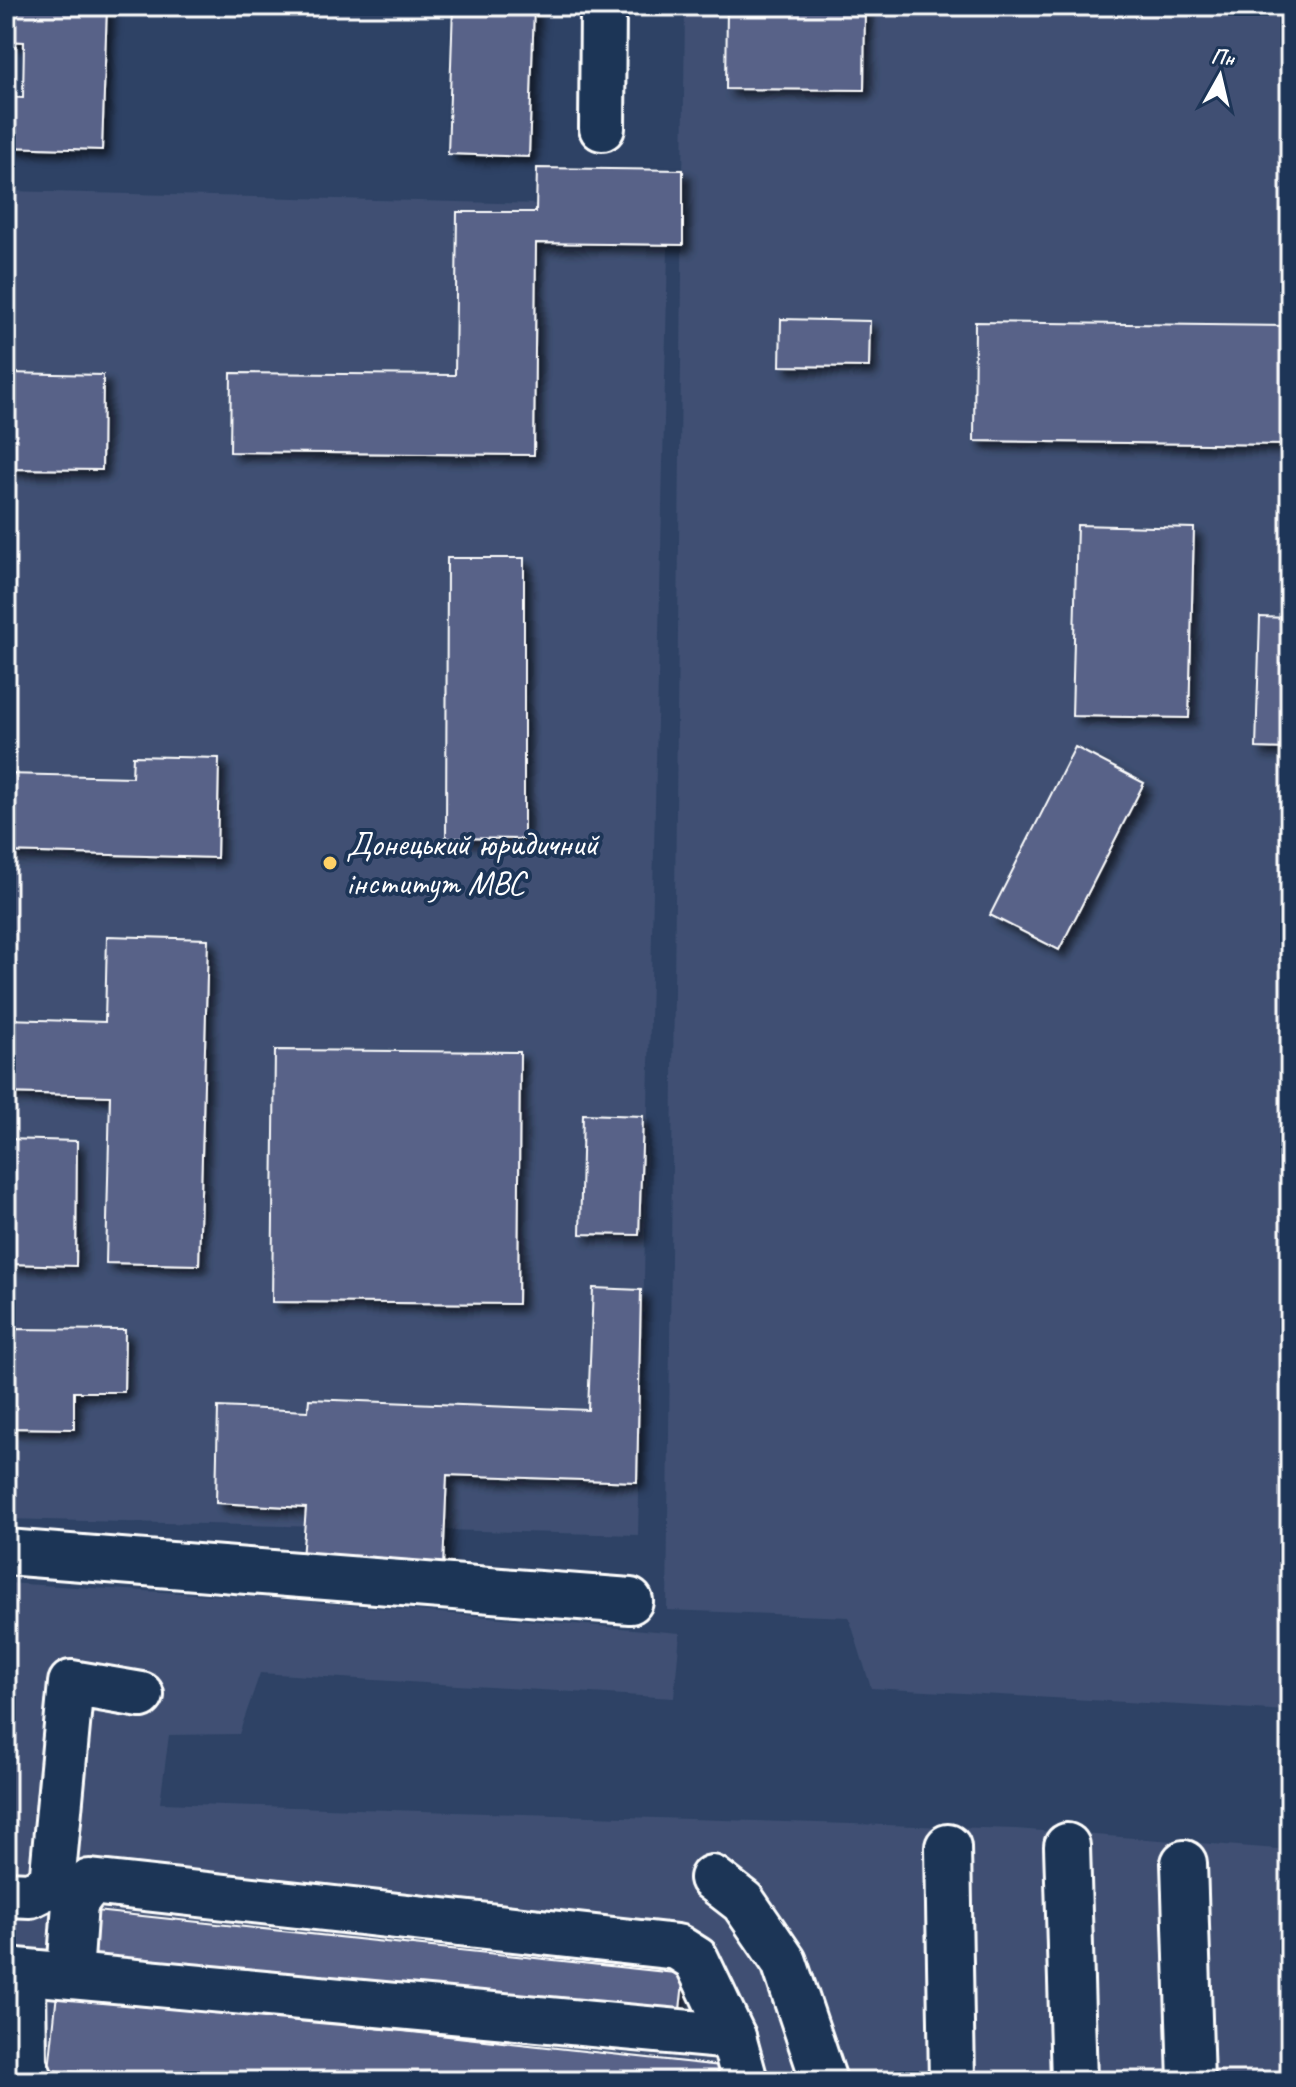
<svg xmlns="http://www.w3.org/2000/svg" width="1296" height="2087" font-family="Caveat,sans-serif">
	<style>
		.built { fill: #3f5073 }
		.building { fill: #596288; stroke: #fff; stroke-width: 2; filter: url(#shadow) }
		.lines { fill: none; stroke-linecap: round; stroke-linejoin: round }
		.minor-casing { stroke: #fff; stroke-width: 50 }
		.minor { stroke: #1d3557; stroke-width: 44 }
		.poi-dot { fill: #ffd166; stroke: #1d3557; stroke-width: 3 }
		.labels { text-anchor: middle; stroke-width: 8; stroke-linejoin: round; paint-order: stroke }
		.poi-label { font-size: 34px; fill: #fff; stroke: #1d3557; text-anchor: start }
	</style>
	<defs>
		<filter id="shadow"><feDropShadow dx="7" dy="7" stdDeviation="4" flood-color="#0009"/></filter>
	</defs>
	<rect width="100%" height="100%" fill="#2e4265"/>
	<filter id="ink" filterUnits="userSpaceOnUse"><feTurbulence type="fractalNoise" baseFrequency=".0125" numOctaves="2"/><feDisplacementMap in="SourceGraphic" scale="16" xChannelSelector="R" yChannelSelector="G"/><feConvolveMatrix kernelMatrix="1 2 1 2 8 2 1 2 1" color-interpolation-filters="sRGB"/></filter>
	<g filter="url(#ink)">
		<g class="built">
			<polygon points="685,6 1290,6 1290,1711 871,1688 849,1617 667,1610"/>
			<polygon points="6,191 669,207 638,1535 6,1519"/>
			<polygon points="6,1583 265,1598 680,1633 674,1698 260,1673 239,1734 169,1735 160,1803 1016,1829 1290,1850 1290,2081 6,2081"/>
		</g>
		<g class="building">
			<polygon points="6,6 107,6 102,150 6,147 6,97 23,98 24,42 6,41"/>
			<polygon points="453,6 534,6 529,157 448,154"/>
			<polygon points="727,6 865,6 864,90 726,89"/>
			<polygon points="537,168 683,170 683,245 536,243 534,455 230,452 231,373 455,375 457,212 536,212"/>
			<polygon points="781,319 870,321 869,367 780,366"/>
			<polygon points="975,322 1290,326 1290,445 974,441"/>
			<polygon points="6,373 103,375 102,470 6,469"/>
			<polygon points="1077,525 1194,528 1189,718 1072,716"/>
			<polygon points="447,558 524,558 524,839 446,838"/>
			<polygon points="1260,617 1290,618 1290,749 1256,748"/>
			<polygon points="1075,747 1144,783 1059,950 990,915"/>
			<polygon points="133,756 219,758 217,858 6,852 6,774 132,777"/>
			<polygon points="107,936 208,939 199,1265 106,1263 110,1096 6,1093 6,1019 105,1022"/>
			<polygon points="275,1050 520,1052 518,1304 272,1302"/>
			<polygon points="583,1114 643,1116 639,1235 580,1234"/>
			<polygon points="6,1139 77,1141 76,1266 10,1264 10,1212 6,1212"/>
			<polygon points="593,1288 641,1290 637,1482 447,1475 443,1567 302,1559 306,1508 216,1503 218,1407 308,1411 309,1399 588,1410"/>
			<polygon points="6,1329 125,1330 124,1392 74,1392 74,1429 6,1428"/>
			<polygon points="86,1910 684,1974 679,2018 81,1954"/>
			<polygon points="57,1993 730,2067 729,2081 146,2081 49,2070"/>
		</g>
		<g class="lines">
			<defs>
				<g id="minor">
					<polyline points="602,128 603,6"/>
					<polyline points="6,1552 630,1601"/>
					<polyline points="1067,1846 1074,2081"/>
					<polyline points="948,1847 952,2081"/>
					<polyline points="1184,1863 1191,2081"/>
					<polyline points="712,1878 743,1902 784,1962 824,2081"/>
					<polyline points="6,1894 30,1895 52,1884 71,1683 141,1695"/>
					<polyline points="6,1970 733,2037"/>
					<polyline points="23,1972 24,2064 31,2081"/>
					<polyline points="70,1975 75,1903 90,1882 677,1947 696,1959 733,2037 745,2081"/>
				</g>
			</defs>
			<use href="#minor" class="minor-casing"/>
			<use href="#minor" class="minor"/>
		</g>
	</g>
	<circle class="poi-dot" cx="330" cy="863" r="8"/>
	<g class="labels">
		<g class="poi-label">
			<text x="346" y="855">Донецький юридичний<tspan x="346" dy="39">інститут МВС</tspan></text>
		</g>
	</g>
	<rect width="1296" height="2087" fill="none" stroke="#1d3557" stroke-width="32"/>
	<rect x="16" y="16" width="1264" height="2055" fill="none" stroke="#fff" stroke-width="3" filter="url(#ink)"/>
	<g transform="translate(1220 76) rotate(8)" stroke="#1d3557" stroke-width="6" paint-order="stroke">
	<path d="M0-6L14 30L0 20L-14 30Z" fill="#ffffff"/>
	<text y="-12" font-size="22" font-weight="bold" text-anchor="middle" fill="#ffffff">Пн</text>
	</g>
</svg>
